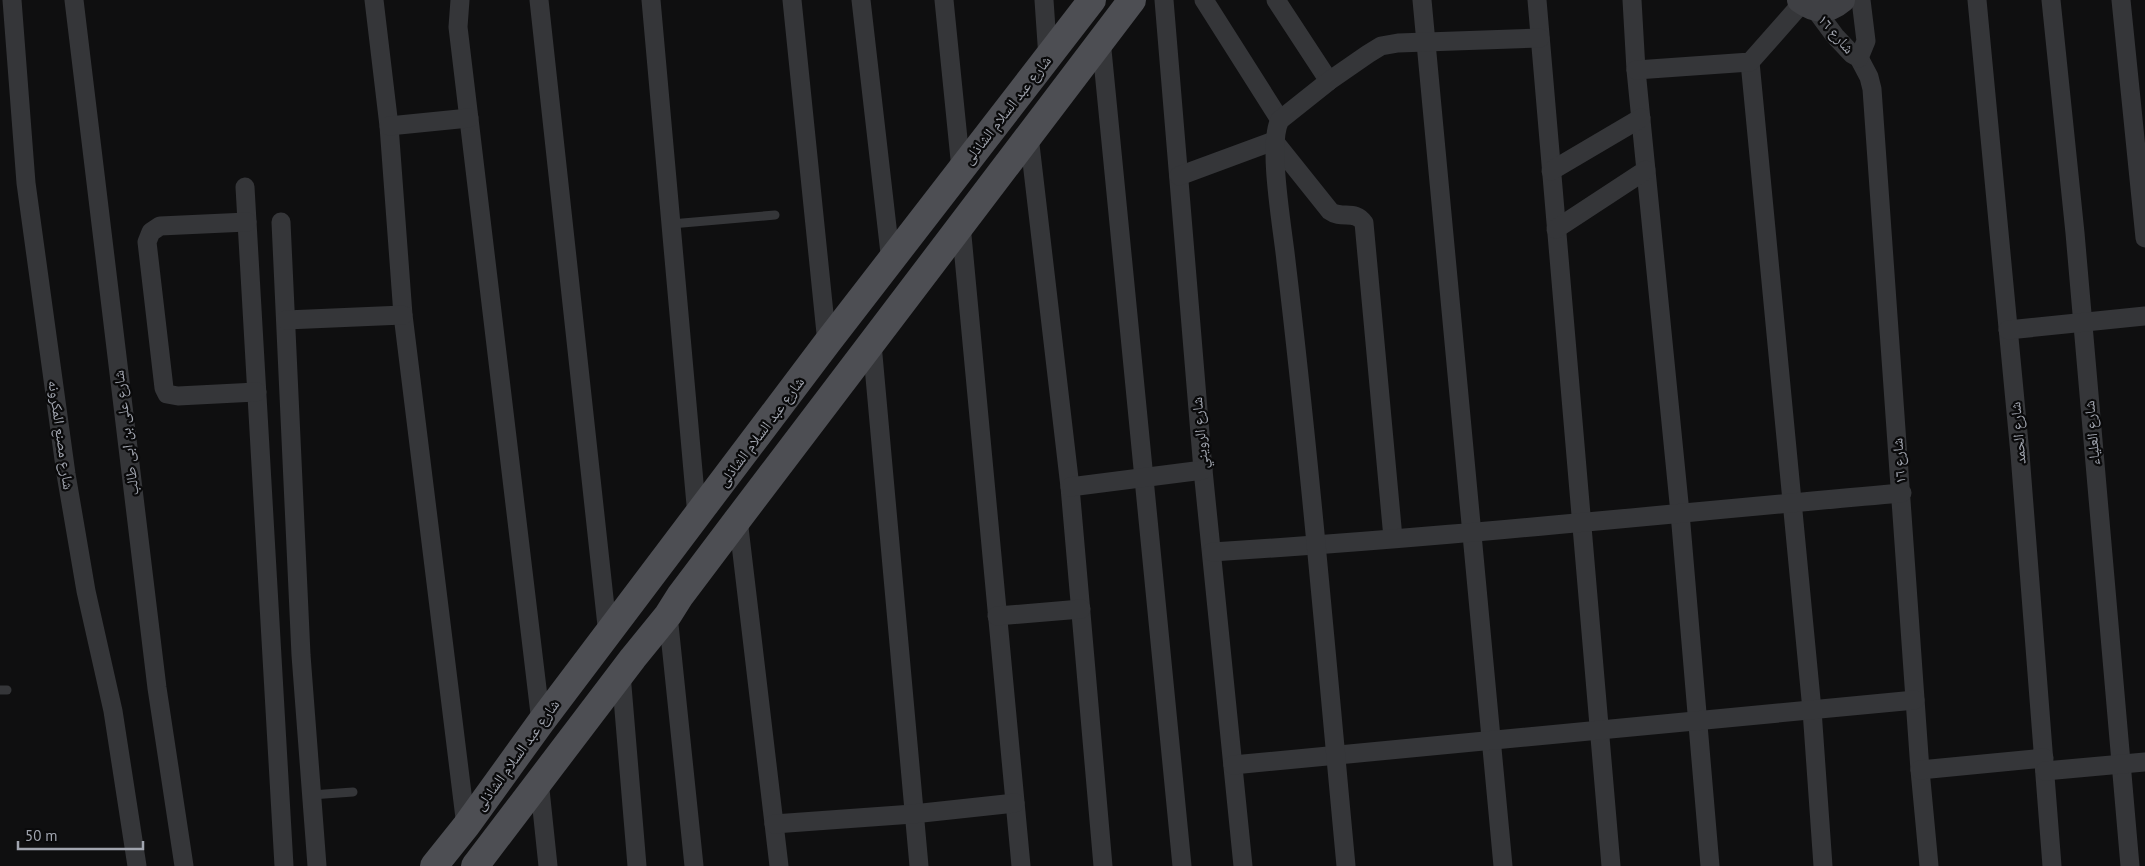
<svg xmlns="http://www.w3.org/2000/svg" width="2145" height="866" font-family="'PT Sans','Noto Naskh Arabic',sans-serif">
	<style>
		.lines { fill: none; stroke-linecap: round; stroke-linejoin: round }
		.lane { stroke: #353639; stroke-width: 9 }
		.street { stroke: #353639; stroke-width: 19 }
		.secondary { stroke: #3f4044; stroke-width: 26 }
		.primary { stroke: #4d4e53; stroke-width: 28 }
		.labels { text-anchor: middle; stroke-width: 4.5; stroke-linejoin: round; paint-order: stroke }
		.street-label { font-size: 15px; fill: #a1a5af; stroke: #0a0a0b }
	</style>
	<rect width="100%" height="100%" fill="#0f0f10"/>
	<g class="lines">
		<g class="lane">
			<polyline points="671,224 775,215"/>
			<polyline points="0,690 7,690"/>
			<polyline points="311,795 353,792"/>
		</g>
		<g class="street">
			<polyline points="12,0 26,183 66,474 86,591 113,711 137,866"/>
			<polyline points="74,0 157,688 184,866"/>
			<polyline points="374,0 389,126 403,315 466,826"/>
			<polyline points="460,0 458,27 541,722"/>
			<polyline points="539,0 608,635"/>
			<polyline points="651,0 697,516"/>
			<polyline points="792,0 827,343"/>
			<polyline points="861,0 891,262"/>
			<polyline points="944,0 961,169"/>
			<polyline points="1044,0 1048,58"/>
			<polyline points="1164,0 1203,470 1243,866"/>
			<polyline points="1204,0 1280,120"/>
			<polyline points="1276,0 1329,81"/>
			<polyline points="1422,0 1503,866"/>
			<polyline points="1537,0 1611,866"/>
			<polyline points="1632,0 1636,70 1680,513 1710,866"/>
			<polyline points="1977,0 2020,454 2052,866"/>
			<polyline points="2051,0 2075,233 2130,866"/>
			<polyline points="2121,0 2145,238"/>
			<polyline points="1815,9 1835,36 1852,54 1859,58 1869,77 1872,89 1920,770 1929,866"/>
			<polyline points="1101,40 1182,866"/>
			<polyline points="1859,58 1866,41 1861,0"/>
			<polyline points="1750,62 1812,710 1823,866"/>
			<polyline points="1636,70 1750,62 1803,2 1803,0"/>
			<polyline points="389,126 469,118"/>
			<polyline points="1029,136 1070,487 1103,866"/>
			<polyline points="1551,171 1641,118"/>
			<path d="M1179 176 1274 141 1330 211C1342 220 1355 209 1364 223L1393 538"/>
			<polyline points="245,187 284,866"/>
			<polyline points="247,222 160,226 151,232 147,242 164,388 167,394 178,396 257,392"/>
			<polyline points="281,222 301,655 317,866"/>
			<polyline points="961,225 1021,866"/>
			<polyline points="1556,229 1646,170"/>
			<polyline points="286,320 403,315"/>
			<polyline points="2008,330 2145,316"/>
			<polyline points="872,344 919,866"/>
			<polyline points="1070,487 1203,470"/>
			<polyline points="738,519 779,866"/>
			<path d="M1212 552C1442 538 1672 513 1902 493"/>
			<polyline points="668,615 694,866"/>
			<polyline points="997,616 1081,609"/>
			<polyline points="621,674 637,866"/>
			<polyline points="1233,765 1915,700"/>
			<polyline points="1920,770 2044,758"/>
			<polyline points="2045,771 2145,762"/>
			<polyline points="539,780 548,866"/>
			<polyline points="774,824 913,814 1015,803"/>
			<path d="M1346 866C1327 664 1310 462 1286 261 1283 231 1267 143 1280 120L1329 81 1368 54 1381 46 1398 43 1540 38"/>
		</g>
		<path class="secondary" d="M1800 0C1815 11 1828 12 1842 0"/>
		<g class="primary">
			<polyline points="434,866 466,826 541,722 827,343 1092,0"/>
			<polyline points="475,866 633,658 668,615 680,596 738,519 1132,0"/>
		</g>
	</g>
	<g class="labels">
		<g class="street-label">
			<text transform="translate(1836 34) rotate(49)" y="5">شارع ١٦</text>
			<text transform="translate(1007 110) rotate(-52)" y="5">شارع عبد السلام الشاذلى</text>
			<text transform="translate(761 432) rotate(-53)" y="5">شارع عبد السلام الشاذلى</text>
			<text transform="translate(126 433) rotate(-97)" y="5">شارع على بن ابى طالب</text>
			<text transform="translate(1200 433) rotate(-95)" y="5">شارع الرويني</text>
			<text transform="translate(2018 433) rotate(-95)" y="5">شارع الحمد</text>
			<text transform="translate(2092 433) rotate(-95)" y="5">شارع العلياء</text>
			<text transform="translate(61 435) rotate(82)" y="5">شارع مصنع المكرونه</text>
			<text transform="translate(1899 461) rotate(-94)" y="5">شارع ١٦</text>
			<text transform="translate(517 755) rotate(-54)" y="5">شارع عبد السلام الشاذلى</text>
		</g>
	</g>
	<path d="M18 841v8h125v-8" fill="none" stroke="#a1a5af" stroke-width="2.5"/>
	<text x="25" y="841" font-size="15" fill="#a1a5af" stroke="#0a0a0b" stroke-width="4" paint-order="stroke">50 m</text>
</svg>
